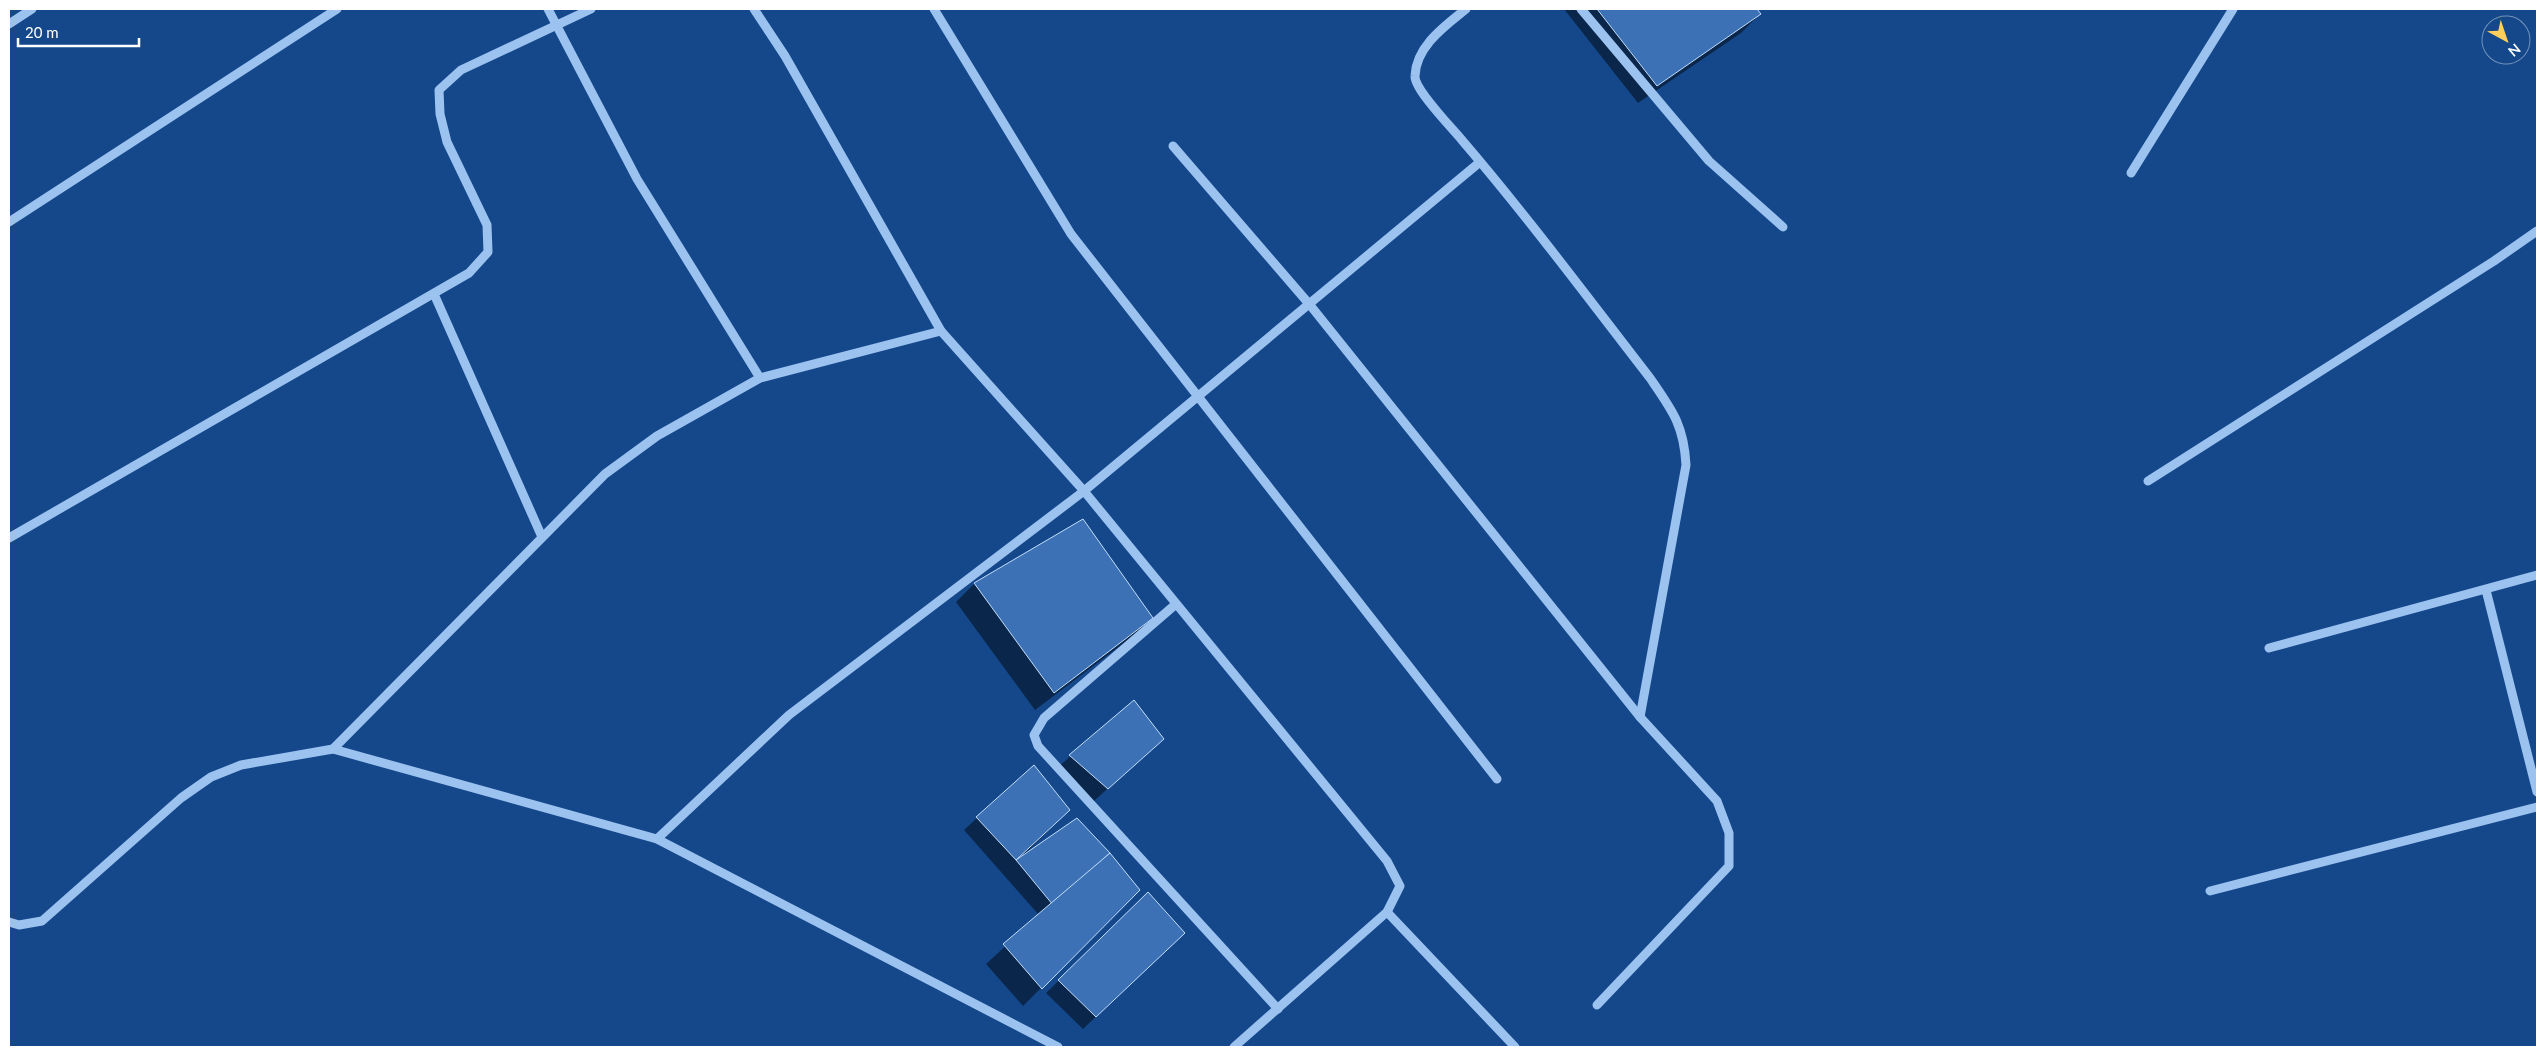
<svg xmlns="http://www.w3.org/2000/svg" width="2546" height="1056" font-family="Lato,sans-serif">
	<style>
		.shadow { fill: #0007 }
		.building { fill: #3c72b5; stroke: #c2ddfc }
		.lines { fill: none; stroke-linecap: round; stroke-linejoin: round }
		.minor { stroke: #9cc2f0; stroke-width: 9 }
	</style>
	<rect width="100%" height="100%" fill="#14488b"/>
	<g class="shadow">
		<polygon points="1564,9 1756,9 1760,14 1741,33 1638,103"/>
		<polygon points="1082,521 1152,618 1133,636 1035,710 956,602 974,584"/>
		<polygon points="1133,702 1162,739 1094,801 1057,768"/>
		<polygon points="977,818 1056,823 1019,860 1139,890 1023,1006 986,964 1039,915 964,830"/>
		<polygon points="1148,894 1171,945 1083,1029 1046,993"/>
	</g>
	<g class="building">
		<polygon points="1597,9 1757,9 1761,14 1657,86"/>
		<polygon points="1083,519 1153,618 1054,693 974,583"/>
		<polygon points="1134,700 1164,739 1108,789 1069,755"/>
		<polygon points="1034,765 1070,810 1016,860 976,817"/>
		<polygon points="1077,818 1110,853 1053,905 1016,860"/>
		<polygon points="1110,853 1140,890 1042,989 1003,944"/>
		<polygon points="1148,892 1185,933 1096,1017 1058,980"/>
	</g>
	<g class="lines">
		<g class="minor">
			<polyline points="548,9 637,179 760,378"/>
			<polyline points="754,9 785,56 941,331 1084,491 1387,861 1400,886 1387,912 1234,1047"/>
			<polyline points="934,9 1071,234 1497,779"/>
			<path d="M1466 9C1445 26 1416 46 1415 76 1414 89 1452 128 1461 139 1527 216 1588 298 1650 378 1672 410 1684 425 1686 465L1640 717"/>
			<polyline points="1581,9 1709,161 1783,227"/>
			<polyline points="9,24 32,9"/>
			<polyline points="1173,146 1310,305 1640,717 1717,801 1729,833 1729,866 1597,1005"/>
			<polyline points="2131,173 2233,9"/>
			<polyline points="9,222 337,9"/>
			<polyline points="434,294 542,537"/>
			<polyline points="2148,481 2494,261 2537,231"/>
			<polyline points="9,538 469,273 488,252 487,225 447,142 440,114 439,90 461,70 591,9"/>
			<polyline points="2486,590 2537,792"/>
			<polyline points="1176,604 1044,718 1034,735 1038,746 1278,1009"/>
			<polyline points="2269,648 2537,575"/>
			<polyline points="333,749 605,474 657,436 760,378 941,331"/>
			<polyline points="657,839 789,715 1084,491 1480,162"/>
			<polyline points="2210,891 2537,807"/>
			<polyline points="1387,912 1515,1047"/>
			<polyline points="9,922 19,925 42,921 181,798 211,777 241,765 333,749 657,839 1058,1047"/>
		</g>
	</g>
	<rect width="2546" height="1056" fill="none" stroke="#ffffff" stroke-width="20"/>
	<g transform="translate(2506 40) rotate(140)"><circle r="24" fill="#14488b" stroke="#7291b9"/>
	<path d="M0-4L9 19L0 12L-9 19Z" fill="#ffcf5b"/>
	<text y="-8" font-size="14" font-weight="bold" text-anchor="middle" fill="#ffffff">N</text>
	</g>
	<path d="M18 38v8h121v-8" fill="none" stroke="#ffffff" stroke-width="2.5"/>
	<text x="25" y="38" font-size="15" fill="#ffffff" stroke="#14488b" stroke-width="4" paint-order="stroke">20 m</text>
</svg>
